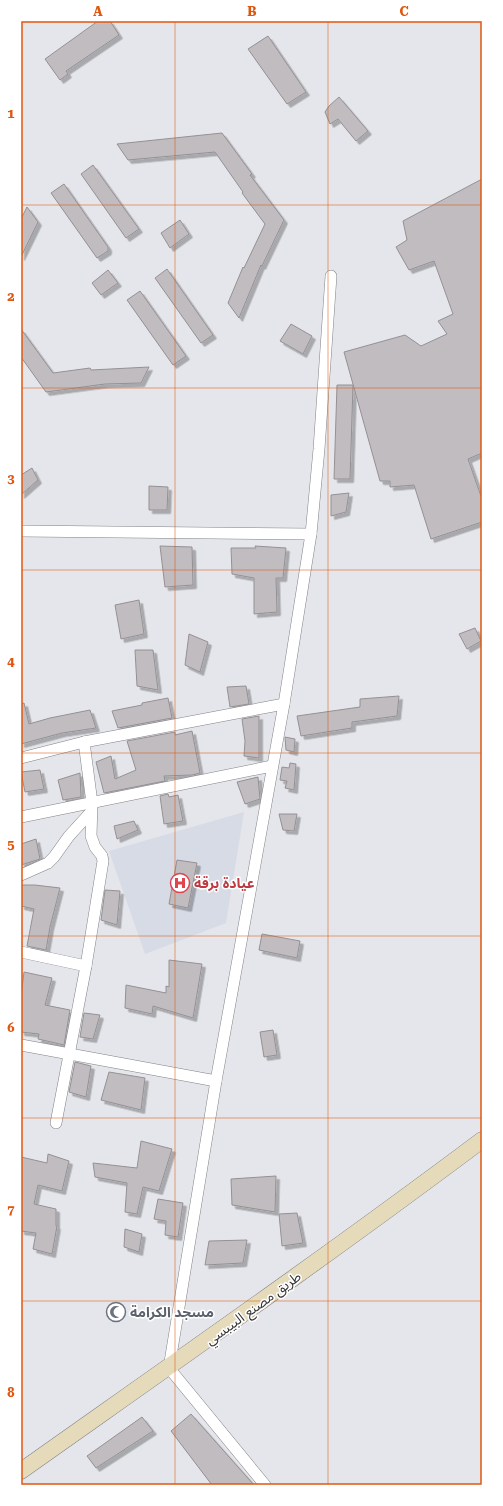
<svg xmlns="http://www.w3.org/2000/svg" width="503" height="1506" font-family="'Roboto Serif','Noto Sans Arabic',serif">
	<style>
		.built { fill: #d7dbe6 }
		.building { fill: #c1bcbf; stroke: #959093; filter: url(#shadow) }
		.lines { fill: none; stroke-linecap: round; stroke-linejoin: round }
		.minor-casing { stroke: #808286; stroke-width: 12 }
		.secondary-casing { stroke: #808286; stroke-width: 17 }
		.minor { stroke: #fff; stroke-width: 11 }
		.secondary { stroke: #e5dbba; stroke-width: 16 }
		.grid { fill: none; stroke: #df570e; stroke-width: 1; stroke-opacity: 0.55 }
		.labels { text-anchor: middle; stroke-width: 3; stroke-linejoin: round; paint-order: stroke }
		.health-label { font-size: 14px; font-weight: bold; fill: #be3a42; stroke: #fff; text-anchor: start }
		.street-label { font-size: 14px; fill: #333435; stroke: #fff }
		.worship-label { font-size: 14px; font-weight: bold; fill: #5b616d; stroke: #fff; text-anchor: start }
		.neatline { fill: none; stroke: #df570e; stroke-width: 1.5 }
		.grid-label { font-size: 13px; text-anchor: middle; font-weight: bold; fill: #df570e }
	</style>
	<defs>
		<filter id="shadow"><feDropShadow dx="3.5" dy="3.5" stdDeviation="0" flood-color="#0004"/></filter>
	</defs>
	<rect width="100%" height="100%" fill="#e5e6eb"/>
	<polygon class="built" points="244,812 226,923 145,954 109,851"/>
	<g class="building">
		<polygon points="98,21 110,21 119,35 66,71 68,74 60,80 45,59"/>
		<polygon points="268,36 306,92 287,104 248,49"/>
		<polygon points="339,97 368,131 356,141 338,119 330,124 325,112 329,106"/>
		<polygon points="222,133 252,174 250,175 284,220 262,266 261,265 239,318 228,303 243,267 244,268 265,224 242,193 243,192 215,152 128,160 117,144"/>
		<polygon points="93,165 139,229 126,238 81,174"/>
		<polygon points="482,179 482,453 468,459 482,499 482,522 431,539 414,485 390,487 390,481 380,481 344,352 405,335 421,346 447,334 438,321 453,314 434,261 409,270 396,247 407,240 403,221"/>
		<polygon points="64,184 108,247 108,251 97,258 51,193"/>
		<polygon points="27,207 38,222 21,257 21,219"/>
		<polygon points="180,220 189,234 170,248 161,233"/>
		<polygon points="167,269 213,335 201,343 155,278"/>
		<polygon points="108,270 118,283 101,295 92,283"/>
		<polygon points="140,291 186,356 173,365 127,300"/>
		<polygon points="291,324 312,336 303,354 280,341"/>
		<polygon points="21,329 53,373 90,368 91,370 149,367 141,383 105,384 46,392 21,357"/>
		<polygon points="337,385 353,385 350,479 334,479"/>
		<polygon points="32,468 38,480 21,495 21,475"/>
		<polygon points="149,486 168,487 167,510 149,510"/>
		<polygon points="349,493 346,512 331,516 331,495"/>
		<polygon points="160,546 192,547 193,585 165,587"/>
		<polygon points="255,546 286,548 283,578 276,578 277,612 254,614 254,578 232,574 231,548 256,548"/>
		<polygon points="139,600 144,634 121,639 115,605"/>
		<polygon points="475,628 481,641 467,649 459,634"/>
		<polygon points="189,634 208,642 200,672 185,665"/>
		<polygon points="135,650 153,650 158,690 137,686"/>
		<polygon points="246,686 249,704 230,707 227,687"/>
		<polygon points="399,696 397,716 352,722 352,728 301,736 297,716 360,707 360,699"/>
		<polygon points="168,698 172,718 118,728 112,711 142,705 142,703"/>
		<polygon points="24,703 29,724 50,718 90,710 96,728 62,733 21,744 21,704"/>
		<polygon points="259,716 259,758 244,756 245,741 242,719"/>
		<polygon points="192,731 200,773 192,775 164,776 165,781 104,793 96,762 111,756 115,779 136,770 127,741 175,732 175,735"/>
		<polygon points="285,737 295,739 294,752 286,750"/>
		<polygon points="290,763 296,764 294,790 285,788 287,781 280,780 282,767 289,768"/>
		<polygon points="40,770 44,789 25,792 21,772"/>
		<polygon points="80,773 81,797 63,800 58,780"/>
		<polygon points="258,777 260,799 245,804 237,782"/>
		<polygon points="168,794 169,797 178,795 183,821 164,824 160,796"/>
		<polygon points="279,814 297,814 294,831 283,830"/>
		<polygon points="134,821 138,830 117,839 114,826"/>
		<polygon points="36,839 40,859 21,865 21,844"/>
		<polygon points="177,860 197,863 188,908 169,904"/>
		<polygon points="21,885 35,885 60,888 50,927 46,950 27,946 34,909 21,906"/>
		<polygon points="105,890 120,891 117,925 101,920"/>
		<polygon points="262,934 300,941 297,958 259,950"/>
		<polygon points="169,960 202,964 193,1018 153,1006 152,1014 125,1008 126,985 166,993 166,986 169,987"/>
		<polygon points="24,972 52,978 45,1005 70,1010 64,1045 38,1039 39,1034 21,1032 21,996"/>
		<polygon points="84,1013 100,1015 93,1039 80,1037"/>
		<polygon points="273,1030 277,1055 264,1057 260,1032"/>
		<polygon points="75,1062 91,1066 86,1097 69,1092"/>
		<polygon points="109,1072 145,1078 141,1110 101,1100"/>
		<polygon points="141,1141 172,1149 159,1191 143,1187 137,1214 125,1212 127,1183 95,1177 93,1163 137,1168"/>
		<polygon points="48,1154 69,1161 62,1191 38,1185 34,1204 56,1209 56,1226 57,1226 52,1254 33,1249 36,1233 21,1231 21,1157 47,1163"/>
		<polygon points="276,1176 275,1212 232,1205 231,1179"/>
		<polygon points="158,1199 183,1203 178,1237 165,1235 166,1221 154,1219"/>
		<polygon points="297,1213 303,1243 282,1246 279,1214"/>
		<polygon points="125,1229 142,1234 139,1252 124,1247"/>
		<polygon points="247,1240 243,1263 205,1265 209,1241"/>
		<polygon points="191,1414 254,1485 212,1485 171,1431"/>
		<polygon points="142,1417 153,1431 96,1468 87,1456"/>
	</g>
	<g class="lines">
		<defs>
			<g id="minor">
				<polyline points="21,531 311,534"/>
				<polyline points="21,758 84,742 284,704"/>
				<polyline points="21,817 272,766"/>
				<polyline points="21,875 48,863 54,857 69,836 91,812"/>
				<polyline points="21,952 86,966"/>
				<polyline points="21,1045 216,1081"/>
				<polyline points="56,1123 86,966 103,861 102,856 95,847 91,836 92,803 84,742"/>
				<polyline points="265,1485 169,1368 216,1081 284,704 311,534 319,449 331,276"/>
			</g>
			<path id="secondary" d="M21 1471C175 1362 330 1254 482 1140"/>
		</defs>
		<use href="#minor" class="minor-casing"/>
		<use href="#secondary" class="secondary-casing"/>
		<use href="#minor" class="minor"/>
		<use href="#secondary" class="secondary"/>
	</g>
	<path class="grid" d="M175 21V1485M328 21V1485M21 205H482M21 388H482M21 570H482M21 753H482M21 936H482M21 1118H482M21 1301H482"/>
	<defs>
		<symbol id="hospital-ring" viewBox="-11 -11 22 22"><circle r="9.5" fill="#fff" stroke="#e0444e" stroke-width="1.5"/><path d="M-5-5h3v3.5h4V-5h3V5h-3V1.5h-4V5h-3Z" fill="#e0444e"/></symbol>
		<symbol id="mosque-ring" viewBox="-11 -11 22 22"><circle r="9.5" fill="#fff" stroke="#6b7280" stroke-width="1.5"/><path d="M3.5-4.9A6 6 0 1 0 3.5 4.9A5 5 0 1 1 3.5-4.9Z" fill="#6b7280"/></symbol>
	</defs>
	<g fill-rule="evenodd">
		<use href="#hospital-ring" x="169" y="872" width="22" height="22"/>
		<use href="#mosque-ring" x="105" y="1301" width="22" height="22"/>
	</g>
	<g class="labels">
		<g class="health-label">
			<text x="194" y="888">عيادة برقة</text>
		</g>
		<g class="street-label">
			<text transform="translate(253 1308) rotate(-36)" y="5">طريق مصنع البيبسي</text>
		</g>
		<g class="worship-label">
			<text x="130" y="1317">مسجد الكرامة</text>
		</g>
	</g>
	<rect width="503" height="1506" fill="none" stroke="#ffffff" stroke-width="44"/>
	<rect x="22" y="22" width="459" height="1462" class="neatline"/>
	<g class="grid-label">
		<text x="98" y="16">A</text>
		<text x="252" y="16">B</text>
		<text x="404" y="16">C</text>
		<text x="11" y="118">1</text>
		<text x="11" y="301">2</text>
		<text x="11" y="483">3</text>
		<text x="11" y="666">4</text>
		<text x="11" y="849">5</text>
		<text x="11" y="1032">6</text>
		<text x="11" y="1214">7</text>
		<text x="11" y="1397">8</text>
	</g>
</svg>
